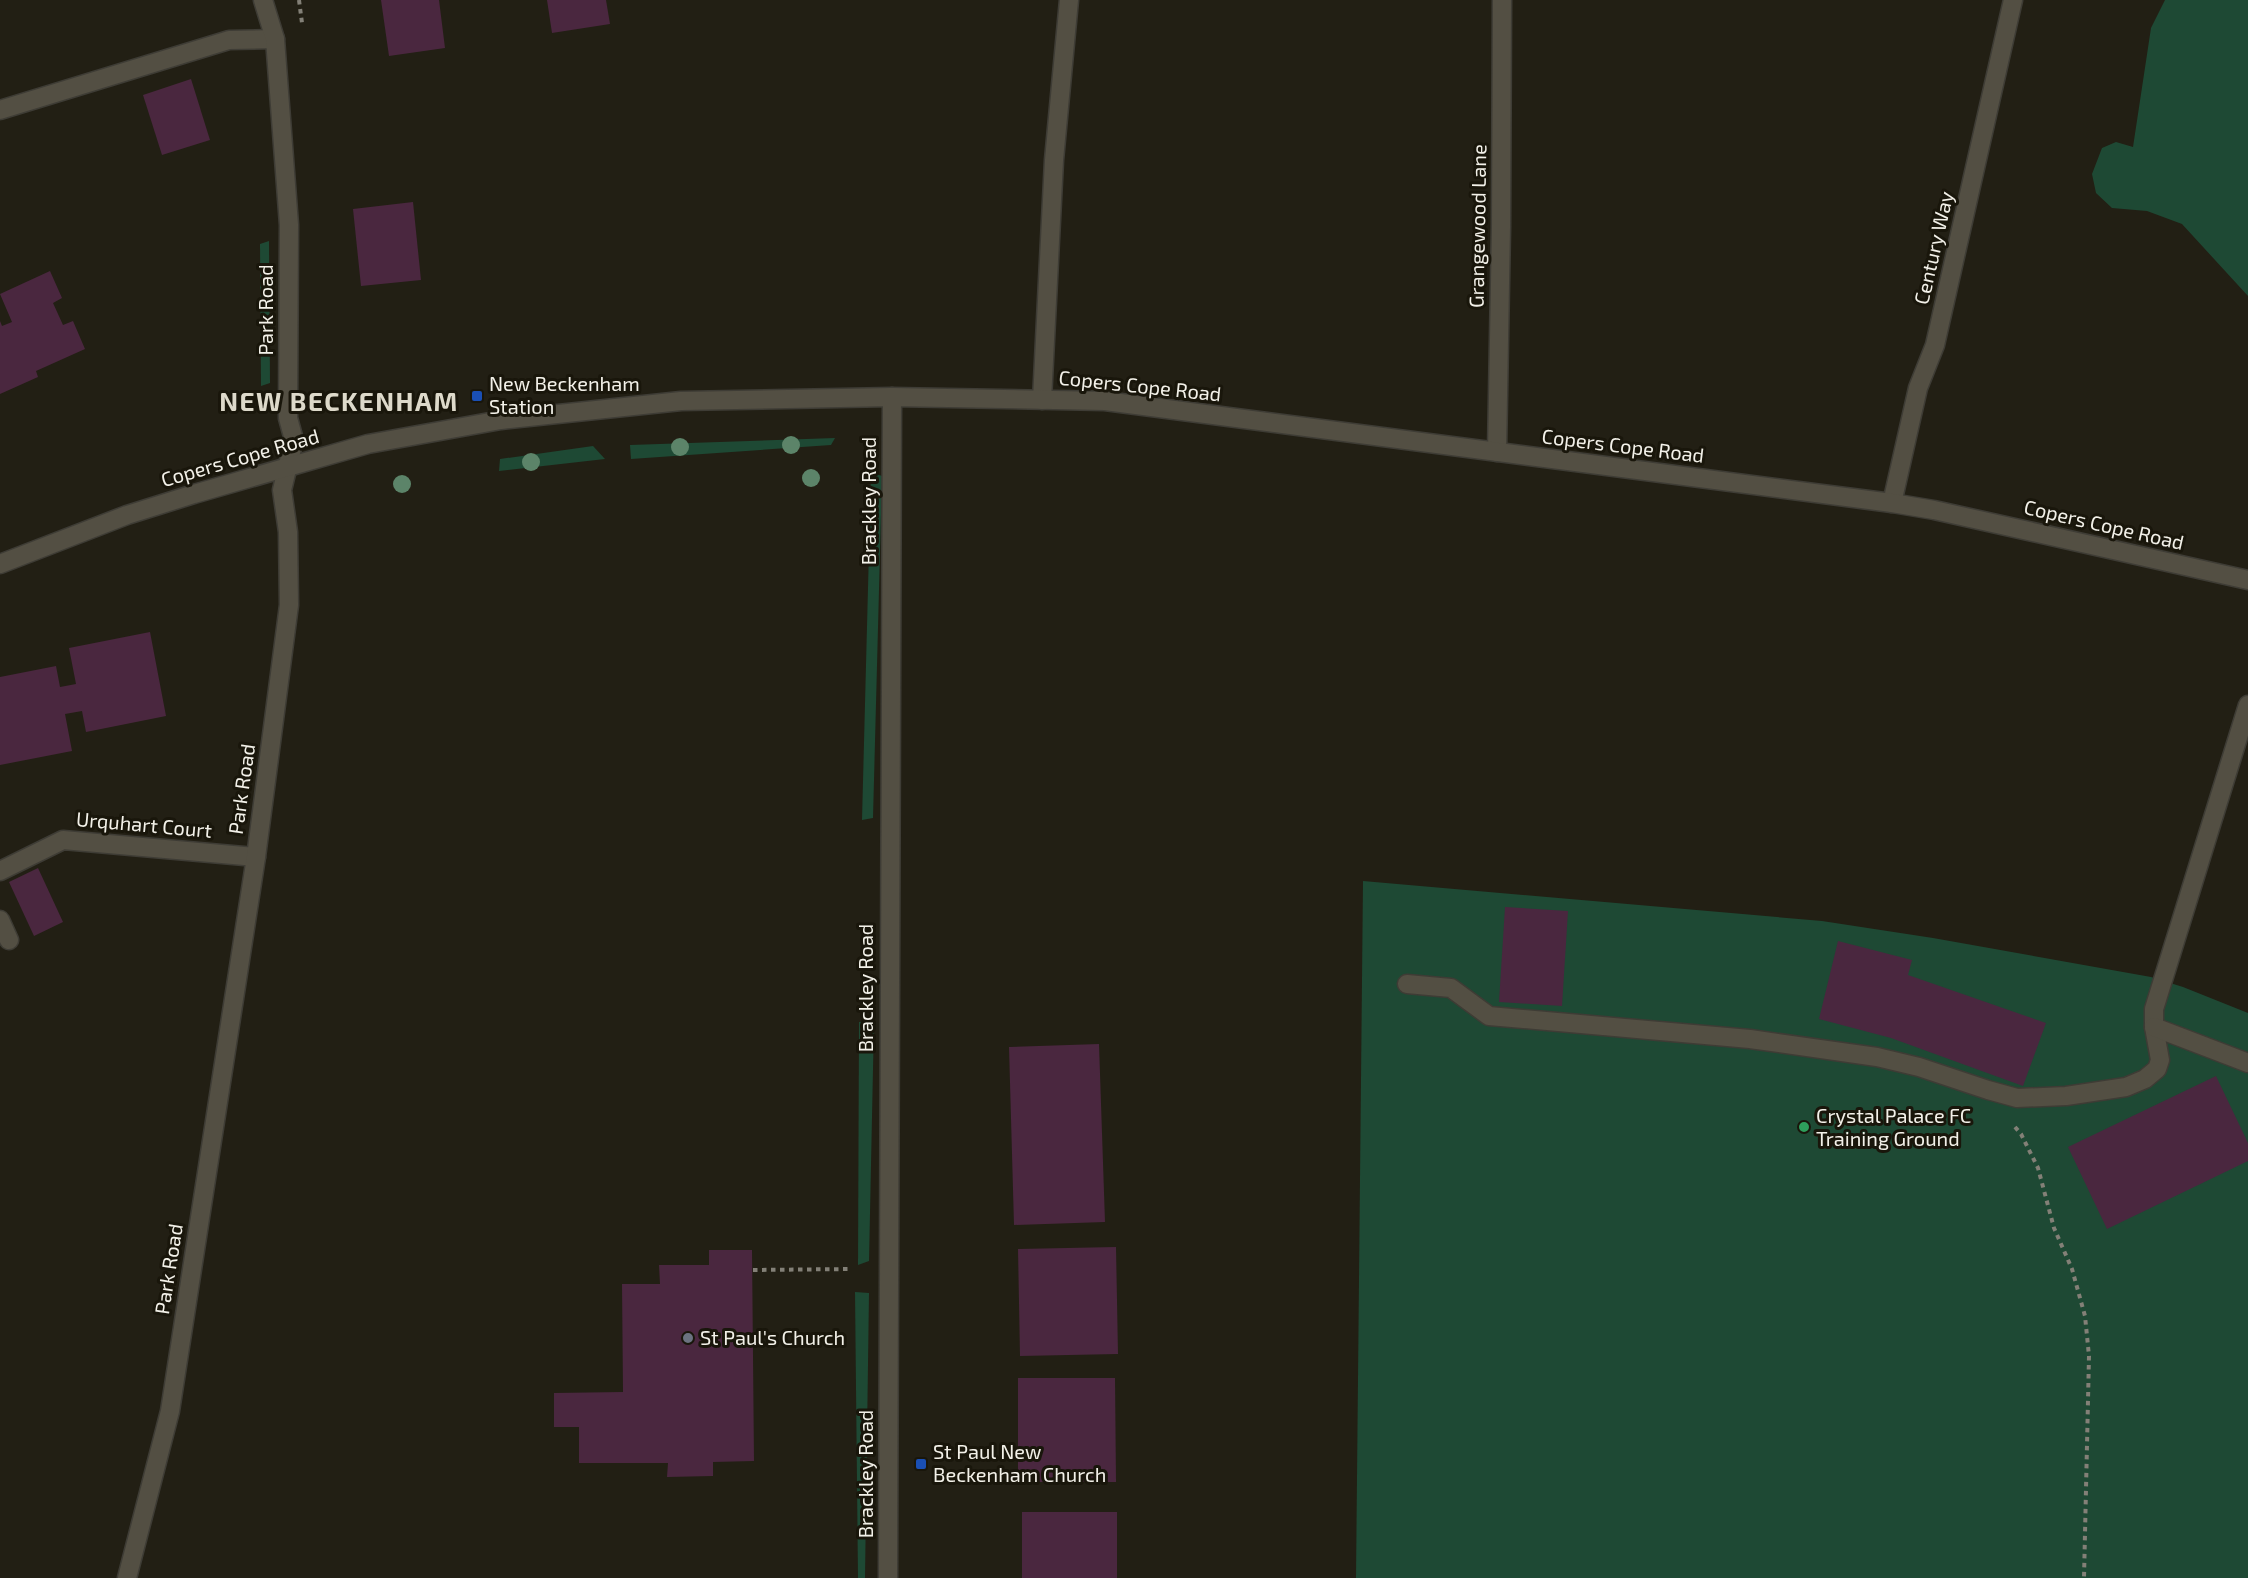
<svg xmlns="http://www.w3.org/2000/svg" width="2248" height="1578" font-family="'Exo 2',sans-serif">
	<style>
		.green { fill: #1e4934 }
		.building { fill: #4a273f }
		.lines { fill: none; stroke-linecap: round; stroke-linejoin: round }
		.service-casing { stroke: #3e3c35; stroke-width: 21 }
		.minor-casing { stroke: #3e3c35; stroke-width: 21 }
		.tertiary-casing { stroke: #3e3c35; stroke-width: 21 }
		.path { stroke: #838077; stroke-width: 4; stroke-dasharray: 4.5 4.5; stroke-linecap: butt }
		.service { stroke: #534f43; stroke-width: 18 }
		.minor { stroke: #534f43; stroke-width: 18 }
		.tertiary { stroke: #534f43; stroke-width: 18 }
		.tree { fill: #5c8469 }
		.transit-dot { fill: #1a4fb4; stroke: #19160b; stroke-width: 2 }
		.leisure-dot { fill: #2e9e5b; stroke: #19160b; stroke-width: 2 }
		.worship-dot { fill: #6b7280; stroke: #19160b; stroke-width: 2 }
		.labels { text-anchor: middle; stroke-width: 6; stroke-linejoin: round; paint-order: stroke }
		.street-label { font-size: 20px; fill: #f3f1e9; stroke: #19160b }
		.poi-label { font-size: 20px; fill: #f3f1e9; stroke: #19160b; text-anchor: start }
		.district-label { font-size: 26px; font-weight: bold; letter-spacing: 1.5px; fill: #ddd9ca; stroke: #19160b }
	</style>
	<rect width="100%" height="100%" fill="#221f14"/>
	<g class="green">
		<polygon points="2165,0 2248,0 2248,296 2182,224 2147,211 2112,208 2096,193 2092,174 2102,148 2116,142 2133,147 2151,28"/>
		<polygon points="269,241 270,383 261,386 260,244"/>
		<polygon points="835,438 831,445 631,459 630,445"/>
		<polygon points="593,446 605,459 499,471 500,459"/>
		<polygon points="871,472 882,476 873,818 862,820"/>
		<polygon points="1363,881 1822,921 1933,938 2151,977 2183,987 2248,1013 2248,1578 1356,1578"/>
		<polygon points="874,1021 869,1261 858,1265 859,1022"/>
		<polygon points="855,1292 869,1293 865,1578 858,1578"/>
	</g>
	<g class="building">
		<polygon points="381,0 439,0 445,48 389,56"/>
		<polygon points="547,0 606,0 610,24 552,33"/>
		<polygon points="191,79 210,140 162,155 143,95"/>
		<polygon points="413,202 421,280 361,286 353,209"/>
		<polygon points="50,271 62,298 53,303 63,325 73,321 85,349 36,371 38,377 0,394 0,321 2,326 12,322 0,294"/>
		<polygon points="150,632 166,716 86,732 82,711 65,714 72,751 0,765 0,677 56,666 60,687 76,684 69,648"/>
		<polygon points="38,868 63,922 34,936 9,882"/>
		<polygon points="1505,907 1568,911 1562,1006 1499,1002"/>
		<polygon points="1838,941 1912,960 1908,975 2046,1023 2023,1086 1891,1038 1819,1019"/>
		<polygon points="1099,1044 1105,1222 1014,1225 1009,1047"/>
		<polygon points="2216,1076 2248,1143 2248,1161 2107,1229 2068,1147"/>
		<polygon points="1116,1247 1118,1354 1020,1356 1018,1249"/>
		<polygon points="709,1250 752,1250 754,1461 713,1462 713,1476 667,1477 668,1463 579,1463 579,1427 554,1427 554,1393 623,1392 622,1284 660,1284 659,1265 709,1265"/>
		<polygon points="1018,1378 1115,1378 1116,1482 1018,1482"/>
		<rect x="1022" y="1512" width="95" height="66"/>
	</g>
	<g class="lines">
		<defs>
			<g id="service">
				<polyline points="0,110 229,40 275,39"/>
				<polyline points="1407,984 1451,988 1489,1016 1750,1039 1877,1057 1919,1067 1988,1090 2017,1098 2066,1096 2126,1087 2145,1079 2157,1069 2160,1060 2154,1027 2154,1009 2248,705"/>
				<polyline points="2154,1027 2248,1063"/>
			</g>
			<g id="minor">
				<polyline points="1042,400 1054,160 1069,0"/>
				<polyline points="1497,452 1501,227 1502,0"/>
				<polyline points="1892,503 1918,388 1935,345 2013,0"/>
				<polyline points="0,871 63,840 256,857"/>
				<polyline points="0,920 9,940"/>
				<polyline points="127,1578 170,1411 256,857 289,605 288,532 282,490 294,440 288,418 289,225 275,39 263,0"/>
				<polyline points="888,1578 892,397"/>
			</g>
			<polyline id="tertiary" points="0,564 127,515 194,494 368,444 501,420 681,401 892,397 1105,401 1892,503 1934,510 2248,580"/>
		</defs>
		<use href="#service" class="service-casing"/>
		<use href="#minor" class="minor-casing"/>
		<use href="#tertiary" class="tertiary-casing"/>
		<g class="path">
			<polyline points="299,0 302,23"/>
			<polyline points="2015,1127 2021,1134 2038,1168 2054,1228 2072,1269 2085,1316 2089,1356 2084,1578"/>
			<polyline points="753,1270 851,1269"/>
		</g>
		<use href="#service" class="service"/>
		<use href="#minor" class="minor"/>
		<use href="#tertiary" class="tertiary"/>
	</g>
	<g class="tree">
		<circle cx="791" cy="445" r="9"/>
		<circle cx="680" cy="447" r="9"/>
		<circle cx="531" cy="462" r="9"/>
		<circle cx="811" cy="478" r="9"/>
		<circle cx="402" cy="484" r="9"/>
	</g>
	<g class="transit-dot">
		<rect x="471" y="390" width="12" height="12" rx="3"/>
		<rect x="915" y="1458" width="12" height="12" rx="3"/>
	</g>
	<circle class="leisure-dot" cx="1804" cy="1127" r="6"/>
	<circle class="worship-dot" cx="688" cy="1338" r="6"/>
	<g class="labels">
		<g class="street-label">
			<text transform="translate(1478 226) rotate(-89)" y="7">Grangewood Lane</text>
			<text transform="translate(1934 248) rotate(-77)" y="7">Century Way</text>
			<text transform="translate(266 310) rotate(-90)" y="7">Park Road</text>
			<text transform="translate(1140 386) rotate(6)" y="7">Copers Cope Road</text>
			<text transform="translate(1623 446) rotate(7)" y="7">Copers Cope Road</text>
			<text transform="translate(240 458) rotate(-16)" y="7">Copers Cope Road</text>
			<text transform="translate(869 501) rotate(-90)" y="7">Brackley Road</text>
			<text transform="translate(2104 525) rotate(13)" y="7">Copers Cope Road</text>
			<text transform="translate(242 789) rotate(-82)" y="7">Park Road</text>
			<text transform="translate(144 825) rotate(5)" y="7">Urquhart Court</text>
			<text transform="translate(866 988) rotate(-90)" y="7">Brackley Road</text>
			<text transform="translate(169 1269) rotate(-81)" y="7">Park Road</text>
			<text transform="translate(866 1474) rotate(-90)" y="7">Brackley Road</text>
		</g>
		<g class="poi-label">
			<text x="489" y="391">New Beckenham<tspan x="489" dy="23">Station</tspan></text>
			<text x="1816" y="1123">Crystal Palace FC<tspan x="1816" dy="23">Training Ground</tspan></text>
			<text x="700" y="1345">St Paul's Church</text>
			<text x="933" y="1459">St Paul New<tspan x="933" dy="23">Beckenham Church</tspan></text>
		</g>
		<g class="district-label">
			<text x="339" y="411">NEW BECKENHAM</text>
		</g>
	</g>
</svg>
